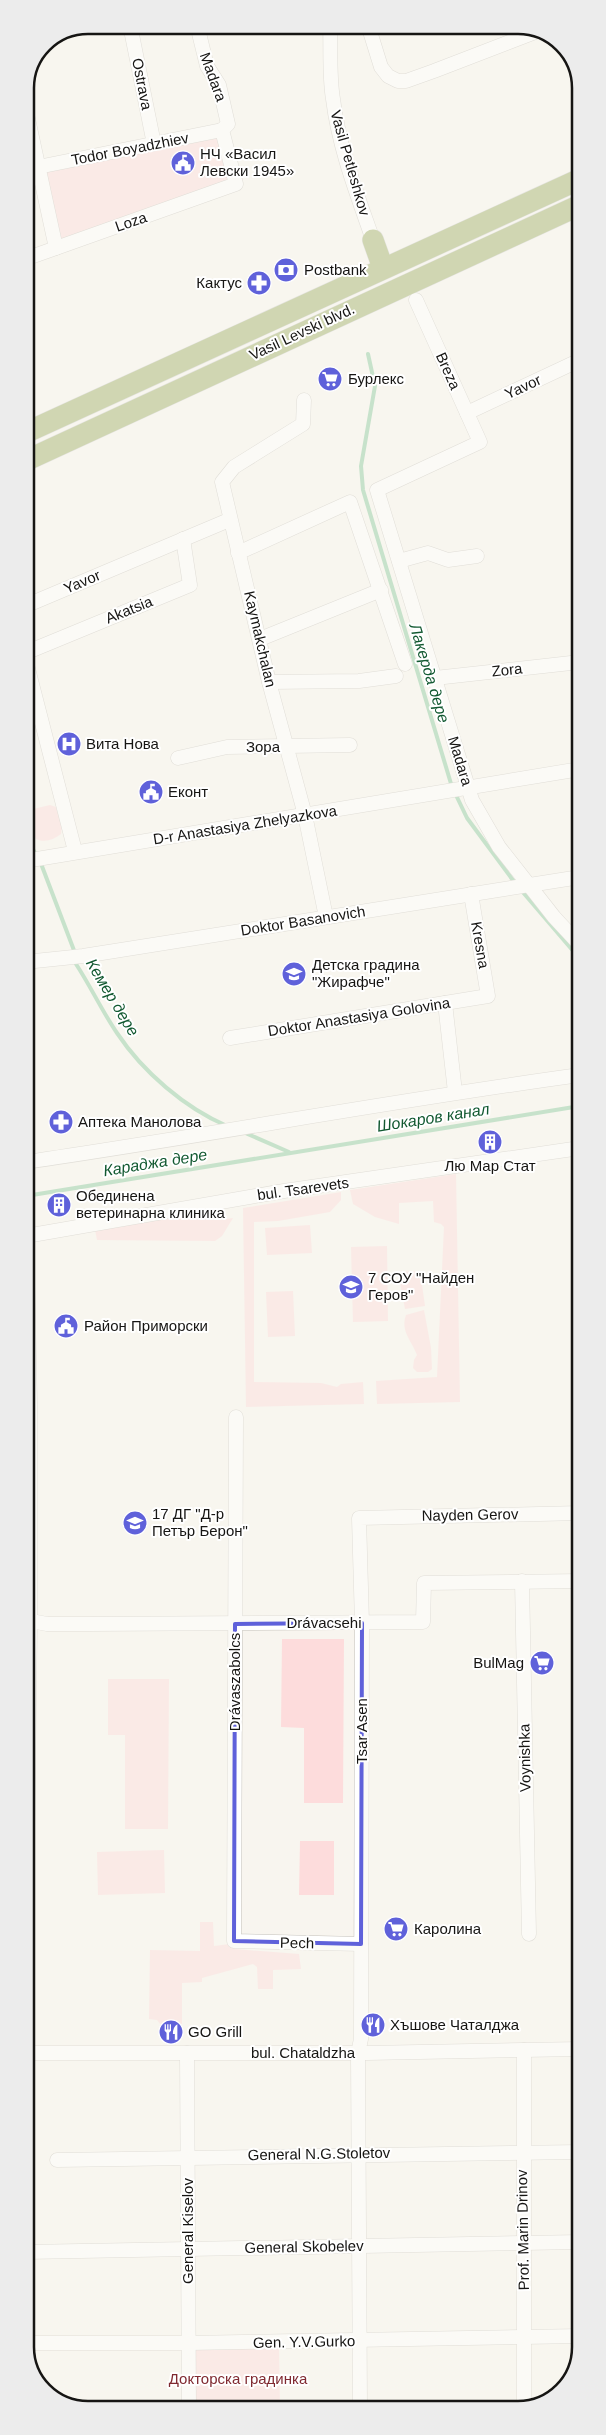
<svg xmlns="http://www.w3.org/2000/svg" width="606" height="2435" font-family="Helvetica,sans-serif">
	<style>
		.green { fill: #fddcdc }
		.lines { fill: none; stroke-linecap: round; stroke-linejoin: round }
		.stream { stroke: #8dcba0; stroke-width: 4 }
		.minor-casing { stroke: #c5c2bc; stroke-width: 15 }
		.highway-casing { stroke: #d0d0d0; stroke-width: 22 }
		.minor { stroke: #fff; stroke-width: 14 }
		.highway { stroke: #9fb068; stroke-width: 21 }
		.marked { fill: none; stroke: #5f61da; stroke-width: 4; stroke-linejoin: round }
		.labels { text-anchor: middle; stroke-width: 4; stroke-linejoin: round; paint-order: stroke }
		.street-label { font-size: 15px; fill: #161513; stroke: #fff }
		.poi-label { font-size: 15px; fill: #161513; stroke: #fff; text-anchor: start }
		.park-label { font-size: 15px; fill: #802a31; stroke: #fff }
		.water-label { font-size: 16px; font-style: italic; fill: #125931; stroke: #fff }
		.rim { fill: none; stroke: #161513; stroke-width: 2.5 }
	</style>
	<rect width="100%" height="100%" fill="#f8f5ef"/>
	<g class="green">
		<polygon points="222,130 236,184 56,248 38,167"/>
		<path d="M50 805 56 807 62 826 61 834C53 840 45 843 36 839L25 817V811Z"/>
		<polygon points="456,1174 460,1402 377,1404 376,1381 437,1377 444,1227 441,1224 434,1222 433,1201 399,1203 399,1224 375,1217 353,1204 350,1190"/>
		<polygon points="341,1192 341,1200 330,1212 278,1221 254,1222 254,1382 321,1383 337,1387 341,1384 363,1382 364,1404 246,1407 243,1208"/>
		<polygon points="208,1204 217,1210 218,1220 233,1218 222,1236 215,1241 97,1240 94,1224"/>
		<polygon points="310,1225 312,1253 267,1255 265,1228"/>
		<polygon points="387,1246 388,1321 353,1322 351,1247"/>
		<polygon points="420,1271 425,1306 405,1309 398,1272"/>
		<polygon points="293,1291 295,1336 268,1337 266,1292"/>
		<path d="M424 1310 431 1348 432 1369 428 1372H417L413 1368 414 1360 417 1355C412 1341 400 1331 406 1315Z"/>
		<polygon points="282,1639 344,1639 343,1803 304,1803 304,1728 281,1727"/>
		<polygon points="108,1679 169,1679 168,1829 125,1829 125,1735 108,1735"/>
		<polygon points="300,1841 334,1841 334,1895 299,1895"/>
		<polygon points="164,1850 165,1893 98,1895 97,1852"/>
		<polygon points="200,1922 213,1922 214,1946 230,1944 235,1949 299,1954 301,1969 273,1970 273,1989 258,1989 257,1967 253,1964 202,1978 202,1982 182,1983 182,2024 161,2025 157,2020 149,2019 150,1950 200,1951"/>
		<polygon points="279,2348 280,2409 195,2410 196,2349"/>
	</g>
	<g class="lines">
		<g class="stream">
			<polyline points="368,354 375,386 361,466 363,490 452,787"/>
			<polyline points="455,793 467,818 515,883"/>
			<polyline points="25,834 36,855"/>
			<polyline points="40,861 75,953"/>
			<polyline points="521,890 580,959"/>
			<path d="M75 960 76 964C91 987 102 1011 117 1033 143 1072 185 1108 227 1126"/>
			<polyline points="243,1132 289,1152"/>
			<polyline points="26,1196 580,1106"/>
		</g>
		<defs>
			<g id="minor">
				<polyline points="130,25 154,144"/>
				<path d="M330 25C331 50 329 75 333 99 339 148 357 194 373 240"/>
				<polyline points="368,25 381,67 388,76 398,81 406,81 434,71 538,31"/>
				<polyline points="25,105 56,248"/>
				<polyline points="38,167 222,130"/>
				<polyline points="25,259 236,184 222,130 228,124 219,85 207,66 197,25"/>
				<polyline points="416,300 480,442 377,490 472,800 499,847 554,917 580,945"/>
				<polyline points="304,400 303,424 234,467 222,482 269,682 305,815 326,917"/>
				<polyline points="467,413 580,360"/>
				<polyline points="238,553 350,502 405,664"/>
				<polyline points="399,561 428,553 448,560 477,556"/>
				<polyline points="25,606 229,520"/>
				<polyline points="260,639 381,590"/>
				<polyline points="25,653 190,585 183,539"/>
				<polyline points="25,657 75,851"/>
				<polyline points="435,678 580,662"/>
				<polyline points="269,682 359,681 396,676"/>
				<polyline points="178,758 227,747 350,745"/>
				<polyline points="25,861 580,769"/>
				<polyline points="25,962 83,956 580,877"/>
				<polyline points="445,1003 455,1092"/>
				<polyline points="230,1038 488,996 471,894"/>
				<path d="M26 1162C211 1135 395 1100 580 1075"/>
				<polyline points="26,1217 30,1405 30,1621 26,1943"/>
				<polyline points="26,1236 284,1191 580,1148"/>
				<polyline points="236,1417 234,1941 361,1944"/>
				<polyline points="522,1581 529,1934"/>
				<polyline points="26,1620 47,1624 89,1624 423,1622 424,1583 581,1581"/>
				<polyline points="524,2050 524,2409"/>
				<polyline points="26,2053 367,2053 581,2049"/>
				<polyline points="187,2053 189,2410"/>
				<polyline points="57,2160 581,2152"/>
				<polyline points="26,2252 581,2242"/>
				<polyline points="26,2343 189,2343 581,2336"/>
				<polyline points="360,2409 358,2053 361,2039 362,1623 359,1518 581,1513"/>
			</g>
			<g id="highway">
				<polyline points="373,240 383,268"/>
				<polyline points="25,433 580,179"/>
				<polyline points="25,461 580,205"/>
			</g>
		</defs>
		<use href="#minor" class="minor-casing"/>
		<use href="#highway" class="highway-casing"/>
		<use href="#minor" class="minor"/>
		<use href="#highway" class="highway"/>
	</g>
	<path d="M0 0H606V2435H0ZM362 1623 361 1944 234 1941 235 1624Z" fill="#f8f5ef" fill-opacity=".55" fill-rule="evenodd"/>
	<path class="marked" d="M362 1623 361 1944 234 1941 235 1624Z"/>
	<defs>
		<symbol id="civic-disc" viewBox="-11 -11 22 22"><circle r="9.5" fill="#5f61da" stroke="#fff"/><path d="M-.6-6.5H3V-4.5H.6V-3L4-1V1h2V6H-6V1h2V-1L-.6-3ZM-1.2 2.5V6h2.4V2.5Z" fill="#fff"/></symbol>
		<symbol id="bank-disc" viewBox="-11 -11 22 22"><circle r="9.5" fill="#5f61da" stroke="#fff"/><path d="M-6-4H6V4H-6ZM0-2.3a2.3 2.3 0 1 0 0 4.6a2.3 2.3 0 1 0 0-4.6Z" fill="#fff"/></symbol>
		<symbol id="pharmacy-disc" viewBox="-11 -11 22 22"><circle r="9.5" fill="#5f61da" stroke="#fff"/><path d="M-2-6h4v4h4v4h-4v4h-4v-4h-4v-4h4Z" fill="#fff"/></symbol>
		<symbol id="supermarket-disc" viewBox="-11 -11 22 22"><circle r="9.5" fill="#5f61da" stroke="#fff"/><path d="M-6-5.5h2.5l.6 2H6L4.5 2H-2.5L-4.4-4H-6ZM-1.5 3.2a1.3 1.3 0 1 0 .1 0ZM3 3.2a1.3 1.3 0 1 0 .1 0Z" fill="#fff"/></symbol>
		<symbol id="hospital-disc" viewBox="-11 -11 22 22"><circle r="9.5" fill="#5f61da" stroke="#fff"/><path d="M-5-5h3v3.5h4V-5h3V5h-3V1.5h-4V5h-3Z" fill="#fff"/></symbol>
		<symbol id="school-disc" viewBox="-11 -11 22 22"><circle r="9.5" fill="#5f61da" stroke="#fff"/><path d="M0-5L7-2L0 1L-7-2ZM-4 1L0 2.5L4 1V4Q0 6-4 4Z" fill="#fff"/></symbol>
		<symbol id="building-disc" viewBox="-11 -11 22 22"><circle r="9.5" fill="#5f61da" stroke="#fff"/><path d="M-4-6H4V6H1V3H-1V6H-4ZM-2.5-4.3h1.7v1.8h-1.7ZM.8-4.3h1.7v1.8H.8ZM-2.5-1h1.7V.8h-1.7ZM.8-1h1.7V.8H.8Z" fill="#fff"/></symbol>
		<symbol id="restaurant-disc" viewBox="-11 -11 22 22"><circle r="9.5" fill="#5f61da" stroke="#fff"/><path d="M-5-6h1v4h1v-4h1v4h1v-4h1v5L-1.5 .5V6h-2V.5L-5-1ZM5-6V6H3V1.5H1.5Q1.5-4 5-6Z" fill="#fff"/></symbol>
	</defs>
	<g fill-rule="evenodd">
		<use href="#civic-disc" x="169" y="149" width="28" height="28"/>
		<use href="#bank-disc" x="272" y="256" width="28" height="28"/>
		<use href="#pharmacy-disc" x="245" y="269" width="28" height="28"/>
		<use href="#supermarket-disc" x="316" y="365" width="28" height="28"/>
		<use href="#hospital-disc" x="55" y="730" width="28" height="28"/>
		<use href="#civic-disc" x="137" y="778" width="28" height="28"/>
		<use href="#school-disc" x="280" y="960" width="28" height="28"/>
		<use href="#pharmacy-disc" x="47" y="1108" width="28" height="28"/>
		<use href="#building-disc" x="476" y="1128" width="28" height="28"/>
		<use href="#building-disc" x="45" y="1191" width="28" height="28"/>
		<use href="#school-disc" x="337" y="1273" width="28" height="28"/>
		<use href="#civic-disc" x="52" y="1312" width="28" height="28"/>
		<use href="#school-disc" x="121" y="1509" width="28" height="28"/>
		<use href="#supermarket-disc" x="528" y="1649" width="28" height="28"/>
		<use href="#supermarket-disc" x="382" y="1915" width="28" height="28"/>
		<use href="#restaurant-disc" x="359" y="2011" width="28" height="28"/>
		<use href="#restaurant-disc" x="157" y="2018" width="28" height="28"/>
	</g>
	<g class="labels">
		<g class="street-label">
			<text transform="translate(213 77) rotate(70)" y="5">Madara</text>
			<text transform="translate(142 84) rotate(79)" y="5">Ostrava</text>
			<text transform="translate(130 149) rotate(-11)" y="5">Todor Boyadzhiev</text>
			<text transform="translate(350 163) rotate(74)" y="5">Vasil Petleshkov</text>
			<text transform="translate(131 222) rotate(-19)" y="5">Loza</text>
			<text transform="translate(302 332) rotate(-25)" y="5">Vasil Levski blvd.</text>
			<text transform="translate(448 371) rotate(66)" y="5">Breza</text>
			<text transform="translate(523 387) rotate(-25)" y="5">Yavor</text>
			<text transform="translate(82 582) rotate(-23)" y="5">Yavor</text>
			<text transform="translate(129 610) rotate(-22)" y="5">Akatsia</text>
			<text transform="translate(260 639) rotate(77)" y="5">Kaymakchalan</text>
			<text transform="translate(507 670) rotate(-6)" y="5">Zora</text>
			<text x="263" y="752">Зора</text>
			<text transform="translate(460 761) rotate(73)" y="5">Madara</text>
			<text transform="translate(245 825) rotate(-9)" y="5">D-r Anastasiya Zhelyazkova</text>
			<text transform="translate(303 921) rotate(-9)" y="5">Doktor Basanovich</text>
			<text transform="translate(480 945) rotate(80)" y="5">Kresna</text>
			<text transform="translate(359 1017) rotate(-9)" y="5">Doktor Anastasiya Golovina</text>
			<text transform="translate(303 1189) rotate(-8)" y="5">bul. Tsarevets</text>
			<text transform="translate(470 1515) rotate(-1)" y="5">Nayden Gerov</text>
			<text x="324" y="1628">Drávacsehi</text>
			<text transform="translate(235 1682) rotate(-90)" y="5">Drávaszabolcs</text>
			<text transform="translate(362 1731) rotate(-90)" y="5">Tsar Asen</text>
			<text transform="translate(525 1758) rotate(-91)" y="5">Voynishka</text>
			<text transform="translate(297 1943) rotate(1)" y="5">Pech</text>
			<text x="303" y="2058">bul. Chataldzha</text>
			<text transform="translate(319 2154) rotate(-1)" y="5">General N.G.Stoletov</text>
			<text transform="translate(523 2230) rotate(-91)" y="5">Prof. Marin Drinov</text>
			<text transform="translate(188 2231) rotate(-90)" y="5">General Kiselov</text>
			<text transform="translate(304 2247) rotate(-1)" y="5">General Skobelev</text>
			<text transform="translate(304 2342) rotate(-1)" y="5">Gen. Y.V.Gurko</text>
		</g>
		<g class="poi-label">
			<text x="200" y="159">НЧ «Васил<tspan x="200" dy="17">Левски 1945»</tspan></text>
			<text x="304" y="275">Postbank</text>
			<text x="242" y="288" text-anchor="end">Кактус</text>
			<text x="348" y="384">Бурлекс</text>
			<text x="86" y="749">Вита Нова</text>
			<text x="168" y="797">Еконт</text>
			<text x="312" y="970">Детска градина<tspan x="312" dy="17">"Жирафче"</tspan></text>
			<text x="78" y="1127">Аптека Манолова</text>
			<text x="490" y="1171" text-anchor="middle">Лю Мар Стат</text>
			<text x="76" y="1201">Обединена<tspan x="76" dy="17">ветеринарна клиника</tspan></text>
			<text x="368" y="1283">7 СОУ "Найден<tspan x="368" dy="17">Геров"</tspan></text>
			<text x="84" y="1331">Район Приморски</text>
			<text x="152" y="1519">17 ДГ "Д-р<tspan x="152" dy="17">Петър Берон"</tspan></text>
			<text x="524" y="1668" text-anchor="end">BulMag</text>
			<text x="414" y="1934">Каролина</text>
			<text x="390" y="2030">Хъшове Чаталджа</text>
			<text x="188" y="2037">GO Grill</text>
		</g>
		<g class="park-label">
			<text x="238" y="2384">Докторска градинка</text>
		</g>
		<g class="water-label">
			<text transform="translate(430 673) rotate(73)" y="6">Лакерда дере</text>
			<text transform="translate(113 997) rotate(59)" y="6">Кемер дере</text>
			<text transform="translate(433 1117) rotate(-9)" y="6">Шокаров канал</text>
			<text transform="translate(155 1162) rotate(-9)" y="6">Караджа дере</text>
		</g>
	</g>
	<path d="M0 0H606V2435H0ZM88 34H518A54 54 0 0 1 572 88V2347A54 54 0 0 1 518 2401H88A54 54 0 0 1 34 2347V88A54 54 0 0 1 88 34Z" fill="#ececec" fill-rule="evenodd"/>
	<path class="rim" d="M88 34H518A54 54 0 0 1 572 88V2347A54 54 0 0 1 518 2401H88A54 54 0 0 1 34 2347V88A54 54 0 0 1 88 34Z"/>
</svg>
